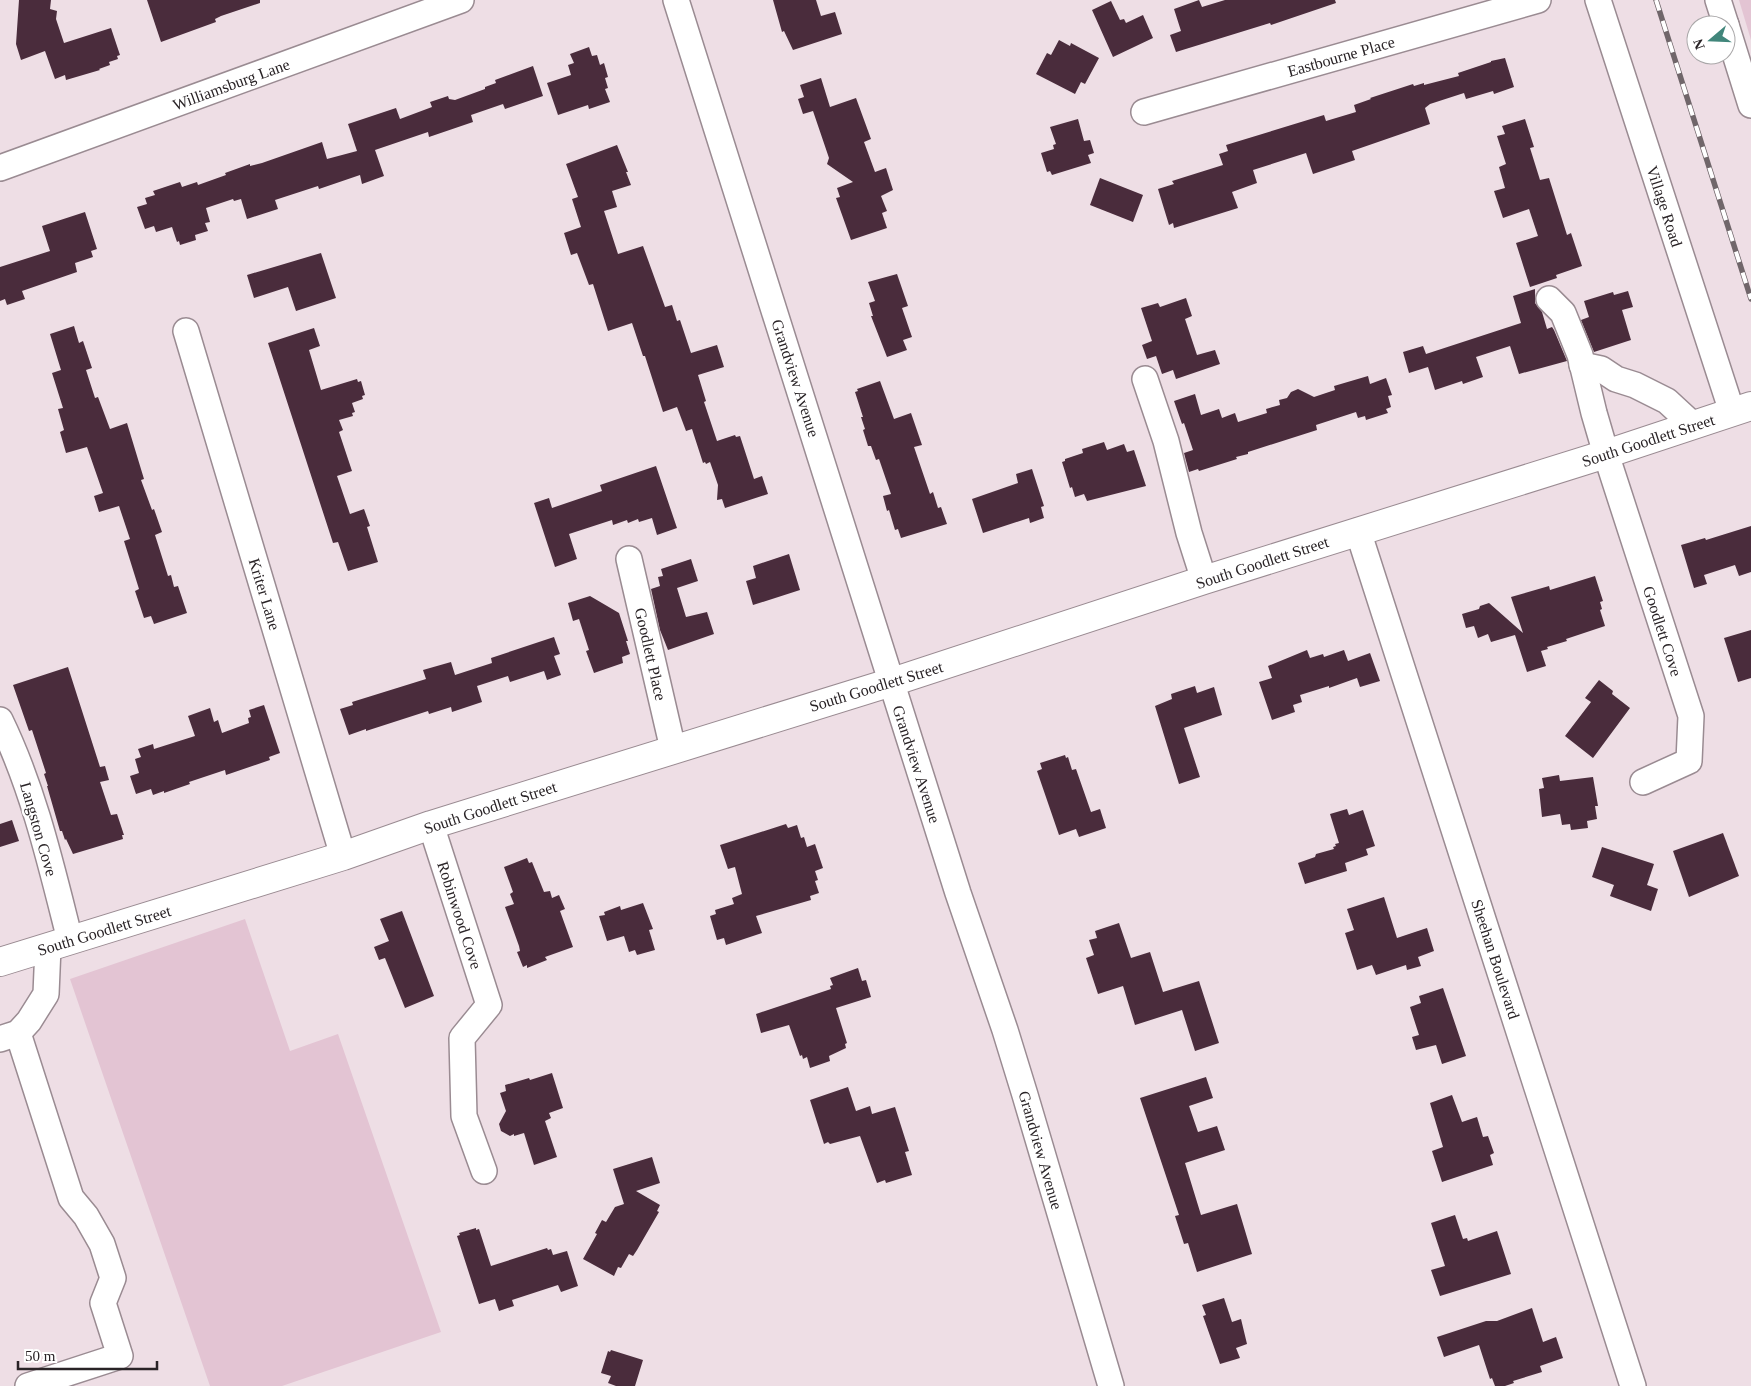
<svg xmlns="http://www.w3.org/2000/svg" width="1751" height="1386" font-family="'Times New Roman',serif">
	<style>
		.green { fill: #e3c4d3 }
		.building { fill: #4a2c3c }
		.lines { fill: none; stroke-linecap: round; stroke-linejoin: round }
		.minor-casing { stroke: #9a8b92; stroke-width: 28 }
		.major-casing { stroke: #9a8b92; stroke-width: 30 }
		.minor { stroke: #fff; stroke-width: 25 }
		.major { stroke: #fff; stroke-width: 28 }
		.rail-casing { stroke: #70666a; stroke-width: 5.5 }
		.rail { stroke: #fff; stroke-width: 4; stroke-dasharray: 11; stroke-linecap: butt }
		.labels { text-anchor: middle; stroke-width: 5; stroke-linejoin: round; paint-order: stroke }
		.street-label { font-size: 16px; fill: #292326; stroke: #fff }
	</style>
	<rect width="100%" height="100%" fill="#eedee5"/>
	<g class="green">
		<polygon points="1739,0 1751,0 1751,40"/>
		<polygon points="245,919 290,1051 338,1034 441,1332 282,1386 210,1386 70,979"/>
	</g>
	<g class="building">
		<polygon points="19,0 51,0 50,9 57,11 56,19 64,43 111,28 120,55 117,56 118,59 109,62 110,65 99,69 100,70 66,80 65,75 55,79 45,51 21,60 16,44"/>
		<polygon points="147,0 260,0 260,3 221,16 215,19 216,22 161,42"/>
		<polygon points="773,0 816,0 821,16 835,12 842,34 793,50 784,31 782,32"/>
		<polygon points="1199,0 1202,7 1225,0 1335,0 1336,3 1271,25 1270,23 1176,52 1170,35 1181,31 1174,9"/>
		<polygon points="1111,1 1120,20 1124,19 1126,23 1143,15 1153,38 1113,57 1092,10"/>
		<polygon points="1059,40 1070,46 1071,43 1099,58 1085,84 1081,82 1075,94 1036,74 1047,53 1051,55"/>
		<polygon points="589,47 592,56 597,55 600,65 604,63 608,77 605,78 608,88 605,89 610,102 589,109 588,105 558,115 547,83 571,75 568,65 574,63 570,54"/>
		<polygon points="1505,58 1514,87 1494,94 1493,91 1466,99 1464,93 1430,104 1425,108 1430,124 1352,151 1355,160 1313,174 1306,153 1253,170 1257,183 1232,192 1238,208 1174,228 1173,223 1169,225 1158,189 1174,184 1172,181 1223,165 1219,154 1228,151 1226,145 1324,115 1326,121 1356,112 1354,105 1371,99 1370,98 1413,84 1414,86 1424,83 1424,85 1459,76 1458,73 1491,62 1491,61"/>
		<polygon points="533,66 543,96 505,109 503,104 471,115 473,122 429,137 428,132 375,150 384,176 362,184 360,175 319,189 318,186 275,200 278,209 247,219 241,199 234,201 233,199 206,208 210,222 205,223 208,231 195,235 196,240 180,245 179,241 177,242 172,227 156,232 154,226 145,229 137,207 147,204 145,198 155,195 153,191 180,182 182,187 197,182 198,185 226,175 225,173 250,164 250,166 262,163 322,142 327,159 357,151 348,124 396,108 400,119 432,107 430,102 448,96 449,99 455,100 485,89 485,87 496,83 495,80"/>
		<polygon points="821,78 830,107 856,98 871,139 864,142 875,172 886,168 893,190 881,196 887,211 882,213 887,228 851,240 836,198 840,197 837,188 853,182 827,164 829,158 813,111 803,114 798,99 804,97 800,85"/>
		<polygon points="1078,119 1084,141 1090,140 1094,153 1088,155 1091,163 1052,175 1050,171 1047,172 1041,153 1054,149 1053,145 1056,144 1050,127"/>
		<polygon points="1525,119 1534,147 1530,148 1540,180 1549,178 1567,235 1571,233 1582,266 1556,275 1557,278 1530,287 1516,243 1538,236 1529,209 1503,218 1494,191 1505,188 1499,167 1506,164 1497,136 1505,134 1502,126"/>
		<polygon points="617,145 628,172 626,172 631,185 612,191 617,207 604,211 618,254 643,246 665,307 672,305 677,321 680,320 691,353 717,345 724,367 698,375 706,401 704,402 717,441 735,435 736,437 740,436 754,479 762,476 768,494 725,508 722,499 717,500 718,485 710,462 706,464 705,462 703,463 692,429 686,431 677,407 663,412 645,356 643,356 632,323 608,331 593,284 589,285 577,253 571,255 564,233 581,227 572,199 578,197 566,164"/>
		<polygon points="1100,178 1143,195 1133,222 1090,205"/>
		<polygon points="85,212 97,249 91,251 93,257 75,263 77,272 22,291 25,299 7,305 5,299 0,301 0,267 50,251 42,226"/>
		<polygon points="321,253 336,298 296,311 288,287 254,298 247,275"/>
		<polygon points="897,274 908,306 902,308 912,337 903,340 907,350 887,357 871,316 873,316 869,303 875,301 868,282"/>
		<polygon points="1535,289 1535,303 1542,312 1547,329 1552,327 1554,330 1567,361 1519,374 1510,346 1476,357 1483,377 1463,384 1462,381 1435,390 1428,367 1409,373 1403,352 1423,346 1426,354 1521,323 1513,296"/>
		<polygon points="1628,291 1633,307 1622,310 1631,340 1594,352 1581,320 1589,317 1584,301 1613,292 1614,295"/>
		<polygon points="1186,298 1192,316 1185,319 1197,355 1215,350 1220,364 1176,379 1173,370 1162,374 1156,356 1147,359 1142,345 1152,341 1141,308 1158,303 1160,307"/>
		<polygon points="74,326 79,343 83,341 92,368 86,370 95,398 98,397 110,429 127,423 144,479 141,480 152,510 154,509 162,532 155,535 168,576 171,575 174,587 178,586 187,613 154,624 151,616 144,618 135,591 139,589 124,541 130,539 119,506 99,512 94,496 103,493 87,447 66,453 60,432 64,430 58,409 63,408 52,373 61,370 50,334"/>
		<polygon points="314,328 320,346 309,350 321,390 357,379 358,382 361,381 365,395 362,396 363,399 352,403 355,412 352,413 353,416 339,420 343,430 339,432 352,471 337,476 350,514 364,509 370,526 367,527 378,562 348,571 338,542 333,543 268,343"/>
		<polygon points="1368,376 1370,384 1386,378 1392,395 1388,396 1391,407 1386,409 1388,413 1366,420 1365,416 1358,418 1356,412 1316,425 1317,430 1248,452 1248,454 1236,457 1237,459 1199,471 1198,469 1189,472 1184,453 1193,450 1184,423 1182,424 1174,401 1195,394 1201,415 1219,409 1222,418 1235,413 1238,422 1267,413 1266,409 1280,405 1279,400 1287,398 1291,392 1298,389 1314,397 1335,390 1334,386"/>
		<polygon points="880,381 894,419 911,413 922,445 914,447 930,494 933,492 938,508 941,507 947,524 901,538 898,529 895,530 889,510 887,511 883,496 891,494 879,459 876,460 871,446 868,446 863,430 865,429 861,417 863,417 855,392 858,391 857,389"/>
		<polygon points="1104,442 1107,450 1124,444 1127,452 1134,450 1146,486 1087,501 1084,494 1075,497 1072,487 1070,488 1062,462 1065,461 1065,459 1083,453 1082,449"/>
		<polygon points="656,466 677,528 657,535 652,518 639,522 638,519 628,523 627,520 613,525 612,520 569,534 577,559 555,567 534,503 549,498 552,508 602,491 600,485"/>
		<polygon points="1032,469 1044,506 1041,507 1044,518 1030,523 1029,518 983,533 972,499 1018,483 1016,474"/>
		<polygon points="1751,526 1751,572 1739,576 1735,565 1704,575 1707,584 1694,588 1681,545 1705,538 1706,540"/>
		<polygon points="789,554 800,590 753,605 746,581 756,578 753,566"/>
		<polygon points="691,559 698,581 677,588 686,617 707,612 714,634 668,650 660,630 651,589 660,586 658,577 663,576 661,569"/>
		<polygon points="1595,576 1603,601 1600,602 1602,609 1600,610 1605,626 1566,639 1567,641 1547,647 1548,649 1541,651 1546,666 1527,672 1515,635 1491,642 1488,634 1478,638 1474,626 1466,628 1462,614 1479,609 1480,606 1489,603 1523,633 1511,597 1549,586 1550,590"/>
		<polygon points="590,596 619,613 628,641 626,641 630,654 622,657 623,663 594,673 586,651 589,650 579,619 573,621 568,603"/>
		<polygon points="1751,630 1751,678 1738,682 1724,638"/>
		<polygon points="554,637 560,654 554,656 561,675 547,680 544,671 510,682 508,676 477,686 482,702 452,712 451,707 429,714 428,711 366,731 366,729 349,735 340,709 353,705 352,702 426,679 423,670 451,662 455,675 492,663 491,658"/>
		<polygon points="1307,650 1310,658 1323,654 1324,657 1344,650 1348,661 1370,653 1380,681 1360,687 1357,678 1329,688 1329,686 1300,695 1302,702 1293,705 1295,712 1272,720 1259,682 1272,678 1268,666"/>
		<polygon points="68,667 100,767 105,766 109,780 100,782 111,815 117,814 124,835 122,835 123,839 73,854 66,839 65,840 62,831 60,831 47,786 48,786 44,774 46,773 32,730 29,731 13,685"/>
		<polygon points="1599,680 1613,691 1612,694 1630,708 1593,758 1565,736 1591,702 1585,698"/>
		<polygon points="1195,686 1197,693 1214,687 1222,715 1184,728 1200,777 1179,784 1155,706 1172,699 1171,694"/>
		<polygon points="264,705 280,753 269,757 270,760 226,775 225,770 189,782 190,784 164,793 164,791 153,795 151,789 136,794 130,776 139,773 135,759 141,757 138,749 153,744 154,749 195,736 188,716 210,708 214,722 218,720 222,733 249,723 248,718 251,717 249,710"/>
		<polygon points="1065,755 1066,758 1068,757 1072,770 1076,769 1091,812 1100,809 1106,828 1079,837 1076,829 1059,835 1037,771 1042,769 1040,763"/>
		<polygon points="1559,775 1560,781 1593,777 1598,806 1595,806 1597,819 1587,821 1588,828 1571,830 1570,824 1562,825 1560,814 1542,817 1539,789 1544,788 1542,778"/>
		<polygon points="1347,809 1349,815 1363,810 1375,846 1366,849 1368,855 1345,863 1347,871 1305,884 1298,863 1315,857 1316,854 1334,849 1333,847 1336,846 1335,844 1339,843 1330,814"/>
		<polygon points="12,820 19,841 0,847 0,824"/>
		<polygon points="786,824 788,828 797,825 801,838 804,837 807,847 815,844 823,868 815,871 818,880 815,881 819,893 810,896 811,900 756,916 762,933 726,945 724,938 717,940 710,916 716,914 715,910 734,904 732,898 742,894 735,867 728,869 720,845"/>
		<polygon points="1723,833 1739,876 1689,897 1673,851"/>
		<polygon points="1602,847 1654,864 1647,885 1658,889 1651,911 1610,896 1614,885 1592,877"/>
		<polygon points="527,858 529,863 532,862 544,892 550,891 552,898 559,895 565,909 560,911 573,947 545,957 547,960 527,968 527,965 523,967 517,952 520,951 519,946 505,907 514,904 510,894 513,892 504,867"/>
		<polygon points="1384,897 1397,938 1427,928 1434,951 1418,957 1421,966 1407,970 1406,965 1376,975 1372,965 1357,970 1345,933 1354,930 1347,909"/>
		<polygon points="643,903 653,929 649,930 655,950 637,955 635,950 629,952 624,936 607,941 599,916 605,915 604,912 620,906 621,910"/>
		<polygon points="402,911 434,996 405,1008 385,958 379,960 374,947 389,941 380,919"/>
		<polygon points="1119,923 1131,958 1150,952 1163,992 1199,981 1219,1043 1195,1051 1182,1010 1135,1025 1123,986 1098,994 1086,958 1094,955 1089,940 1097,938 1095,931"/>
		<polygon points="858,968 862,981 866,980 871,997 836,1008 847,1043 845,1044 846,1048 829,1056 830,1061 810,1068 807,1057 803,1059 802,1055 800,1056 789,1025 761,1033 756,1014 831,989 830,986 833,985 830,978"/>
		<polygon points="1443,988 1466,1056 1442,1064 1436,1045 1416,1050 1412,1037 1419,1035 1410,1007 1421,1003 1419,996"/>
		<polygon points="552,1073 563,1108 549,1113 551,1118 545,1121 557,1157 534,1165 524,1133 514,1136 514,1134 510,1136 501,1131 499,1124 506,1111 500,1093 506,1091 505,1085 529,1078 530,1080"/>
		<polygon points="1206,1077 1213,1098 1189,1106 1198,1132 1217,1126 1225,1150 1185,1163 1201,1215 1237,1204 1252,1254 1197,1272 1188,1243 1184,1244 1175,1216 1179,1215 1140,1098"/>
		<polygon points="848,1087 856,1111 870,1106 872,1114 895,1107 909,1151 905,1152 912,1175 886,1183 885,1180 877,1183 860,1136 830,1144 828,1142 824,1144 810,1100"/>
		<polygon points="1452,1095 1462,1122 1477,1117 1483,1137 1488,1136 1494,1153 1490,1155 1493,1165 1442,1182 1432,1151 1443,1147 1430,1103"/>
		<polygon points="652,1157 660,1183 636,1191 660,1205 657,1211 659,1212 637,1250 633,1256 629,1254 621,1268 618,1267 614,1276 583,1259 597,1234 595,1233 602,1220 606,1222 615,1207 624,1204 613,1169"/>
		<polygon points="1455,1215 1463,1239 1467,1238 1468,1241 1497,1231 1511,1274 1440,1296 1431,1270 1445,1266 1431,1223"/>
		<polygon points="476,1228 476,1230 479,1229 491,1266 547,1248 548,1250 551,1249 553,1255 567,1251 578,1286 561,1292 558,1285 512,1300 514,1306 499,1311 495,1299 479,1304 457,1236 460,1235 459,1233"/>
		<polygon points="1224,1298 1232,1322 1241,1319 1247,1344 1236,1348 1240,1358 1220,1364 1203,1316 1206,1315 1202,1305"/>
		<polygon points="1532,1308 1543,1342 1556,1337 1563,1358 1540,1366 1542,1372 1513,1381 1514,1383 1505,1386 1495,1386 1492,1378 1490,1379 1479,1345 1444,1357 1437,1337 1486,1321 1497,1321"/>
		<polygon points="611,1350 643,1360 635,1386 616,1386 608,1383 611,1376 601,1373 608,1351 610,1352"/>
	</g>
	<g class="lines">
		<defs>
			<g id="minor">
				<polyline points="676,0 958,893 1005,1030 1025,1095 1111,1386"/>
				<polyline points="1598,0 1732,412"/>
				<polyline points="1718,0 1726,25"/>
				<polyline points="1726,25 1751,105"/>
				<polyline points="1144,112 1538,0"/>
				<polyline points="0,168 461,0"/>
				<polyline points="1549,299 1563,313 1580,355 1594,413 1606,454 1691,716 1689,761 1643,782"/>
				<polyline points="186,331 343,856"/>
				<polyline points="1582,365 1601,369 1616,379 1635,385 1667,401 1693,425"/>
				<polyline points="1145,379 1166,441 1189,533 1204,580"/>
				<polyline points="1358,531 1633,1386"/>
				<polyline points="629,559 673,749"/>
				<path d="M0 720C34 790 51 865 70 940"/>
				<polyline points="431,825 489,1005 462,1038 464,1116 484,1171"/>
				<polyline points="18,1033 71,1198 86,1216 102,1244 113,1278 103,1303 120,1356 28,1386"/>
				<polyline points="0,1039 18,1033 29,1021 46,994 48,947"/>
			</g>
			<polyline id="major" points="0,962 343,856 431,825 892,682 1204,580 1606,454 1751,406"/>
		</defs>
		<use href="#minor" class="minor-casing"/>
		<use href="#major" class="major-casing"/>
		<use href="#minor" class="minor"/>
		<use href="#major" class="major"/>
		<defs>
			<polyline id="rail" points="1656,0 1751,299"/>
		</defs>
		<use href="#rail" class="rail-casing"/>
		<use href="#rail" class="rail"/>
	</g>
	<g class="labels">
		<g class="street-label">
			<text transform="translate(1341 56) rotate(-16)" y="6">Eastbourne Place</text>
			<text transform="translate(231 84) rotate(-20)" y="6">Williamsburg Lane</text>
			<text transform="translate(1665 206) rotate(72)" y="6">Village Road</text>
			<text transform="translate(796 378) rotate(72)" y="6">Grandview Avenue</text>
			<text transform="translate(1648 440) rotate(-18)" y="6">South Goodlett Street</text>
			<text transform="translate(1262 562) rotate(-18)" y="6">South Goodlett Street</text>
			<text transform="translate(265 594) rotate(73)" y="6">Kriter Lane</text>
			<text transform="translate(1663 631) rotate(72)" y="6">Goodlett Cove</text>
			<text transform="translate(651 654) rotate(77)" y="6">Goodlett Place</text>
			<text transform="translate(876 686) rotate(-17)" y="6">South Goodlett Street</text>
			<text transform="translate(917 764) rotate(72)" y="6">Grandview Avenue</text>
			<text transform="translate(490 807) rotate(-18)" y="6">South Goodlett Street</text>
			<text transform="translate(39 829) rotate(74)" y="6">Langston Cove</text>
			<text transform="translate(460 915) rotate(72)" y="6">Robinwood Cove</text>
			<text transform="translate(104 930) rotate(-17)" y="6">South Goodlett Street</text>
			<text transform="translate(1496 959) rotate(72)" y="6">Sheehan Boulevard</text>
			<text transform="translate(1041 1150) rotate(74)" y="6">Grandview Avenue</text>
		</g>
	</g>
	<g transform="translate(1711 40) rotate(251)"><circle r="24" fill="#ffffff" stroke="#a9a7a8"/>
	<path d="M0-4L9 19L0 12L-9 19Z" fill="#41867b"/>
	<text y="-8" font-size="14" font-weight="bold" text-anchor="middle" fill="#292326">N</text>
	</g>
	<path d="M18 1361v8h139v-8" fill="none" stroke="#292326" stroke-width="2.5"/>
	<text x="25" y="1361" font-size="15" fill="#292326" stroke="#ffffff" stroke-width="4" paint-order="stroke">50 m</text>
</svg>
